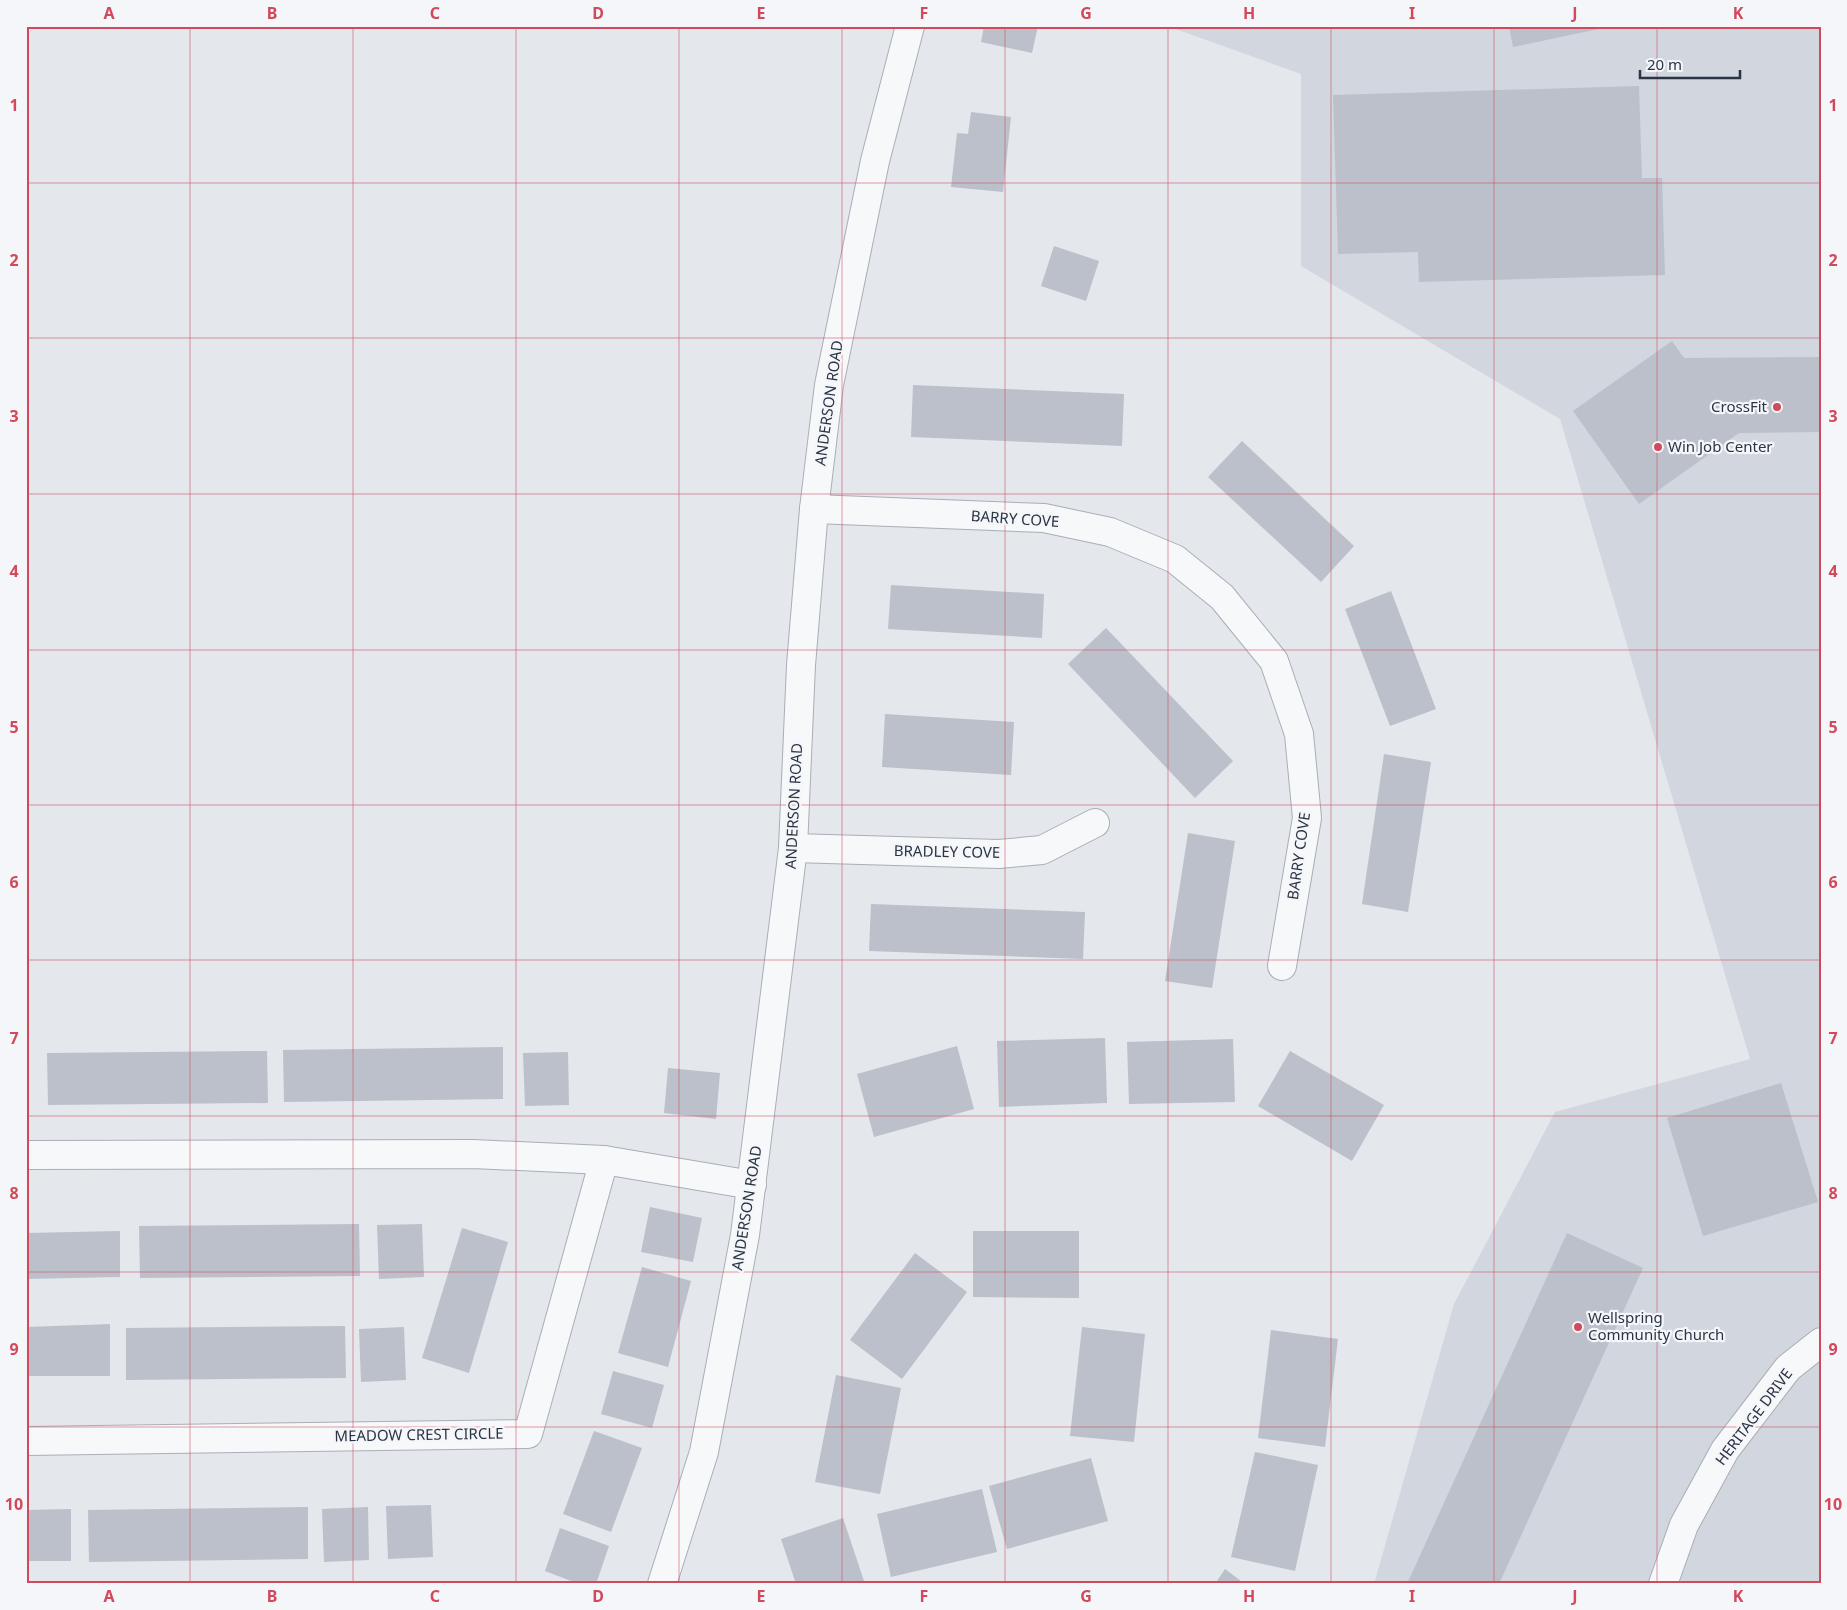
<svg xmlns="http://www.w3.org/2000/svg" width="1847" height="1610" font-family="'Noto Sans',sans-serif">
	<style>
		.built { fill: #d2d6de }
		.building { fill: #bbc0ca }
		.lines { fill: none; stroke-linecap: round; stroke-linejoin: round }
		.street-casing { stroke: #a9aeb7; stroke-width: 30 }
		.street { stroke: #f7f8fa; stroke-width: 28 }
		.grid { fill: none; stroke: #d1495b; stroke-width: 1; stroke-opacity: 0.55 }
		.poi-dot { fill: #d1495b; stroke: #f4f6f9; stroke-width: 2 }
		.labels { text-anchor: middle; stroke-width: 4.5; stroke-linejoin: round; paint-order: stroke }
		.street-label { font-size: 15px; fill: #2b3445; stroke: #f4f6f9 }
		.poi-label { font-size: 15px; fill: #2b3445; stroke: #f4f6f9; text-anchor: start }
		.neatline { fill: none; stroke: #d1495b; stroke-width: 2 }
		.grid-label { font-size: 16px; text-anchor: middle; font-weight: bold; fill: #d1495b }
	</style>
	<rect width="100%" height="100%" fill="#e4e7ec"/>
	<polygon class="built" points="1167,26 1821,26 1821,1584 1374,1584 1454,1304 1555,1112 1750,1059 1560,419 1301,266 1301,74"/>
	<g class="building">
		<polygon points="984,26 1038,26 1032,53 981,42"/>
		<polygon points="1509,26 1608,26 1608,27 1513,47"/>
		<polygon points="1639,86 1642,178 1662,178 1665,275 1419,282 1418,252 1338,254 1333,95"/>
		<polygon points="971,112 1011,117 1003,192 951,187 957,133 968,134"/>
		<polygon points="1054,246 1099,261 1086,301 1041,286"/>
		<polygon points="1672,341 1684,358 1821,357 1821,432 1739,433 1639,504 1573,411"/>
		<polygon points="913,385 1124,394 1122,446 911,437"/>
		<polygon points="1242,441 1354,546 1321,582 1208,477"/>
		<polygon points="891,585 1044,594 1042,638 888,629"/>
		<polygon points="1391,591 1436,709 1390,726 1345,609"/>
		<polygon points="1106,628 1233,761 1195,798 1068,664"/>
		<polygon points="885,714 1014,722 1011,775 882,767"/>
		<polygon points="1384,754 1431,762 1408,912 1362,904"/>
		<polygon points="1188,833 1235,841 1212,988 1165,981"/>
		<polygon points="871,904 1085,912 1083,959 869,951"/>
		<polygon points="1105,1038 1107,1103 999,1107 997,1041"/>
		<polygon points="1233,1039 1235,1102 1129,1104 1127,1042"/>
		<polygon points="957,1046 974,1109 874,1137 857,1074"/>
		<polygon points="503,1047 503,1099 284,1102 283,1050"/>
		<polygon points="267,1051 268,1103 48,1105 47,1053"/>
		<polygon points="1290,1051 1384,1105 1352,1161 1258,1106"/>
		<polygon points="568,1052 569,1105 525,1106 523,1053"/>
		<polygon points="668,1068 720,1073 716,1119 664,1113"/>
		<polygon points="1781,1083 1818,1202 1703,1236 1667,1118"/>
		<polygon points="650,1207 702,1218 693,1262 641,1252"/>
		<polygon points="359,1224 360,1276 140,1278 139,1226"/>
		<polygon points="422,1224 424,1277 379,1279 377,1225"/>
		<polygon points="462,1228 508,1242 469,1373 422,1358"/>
		<polygon points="120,1231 120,1277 26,1279 26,1233"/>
		<polygon points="973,1231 1079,1231 1079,1298 973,1297"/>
		<polygon points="1567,1233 1643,1268 1499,1584 1407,1584"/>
		<polygon points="915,1253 967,1292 902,1379 850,1340"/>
		<polygon points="642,1267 691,1281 668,1367 618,1353"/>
		<polygon points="110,1324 110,1376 26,1376 26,1327"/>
		<polygon points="345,1326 346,1378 126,1380 126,1328"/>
		<polygon points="404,1327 406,1380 361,1382 359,1329"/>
		<polygon points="1082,1327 1145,1334 1134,1442 1070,1436"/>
		<polygon points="1271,1330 1338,1339 1325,1447 1258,1438"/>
		<polygon points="613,1371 664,1385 652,1428 601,1414"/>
		<polygon points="836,1375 901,1388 880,1494 815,1482"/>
		<polygon points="594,1431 642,1448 611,1532 563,1514"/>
		<polygon points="1255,1452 1318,1465 1295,1571 1231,1557"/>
		<polygon points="1091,1458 1108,1521 1007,1549 989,1486"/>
		<polygon points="982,1489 997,1552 891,1577 877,1514"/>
		<polygon points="431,1505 433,1557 388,1559 386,1506"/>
		<polygon points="308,1507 308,1559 89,1562 88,1510"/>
		<polygon points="368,1507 369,1560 324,1562 322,1509"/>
		<polygon points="71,1509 71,1561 26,1561 26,1510"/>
		<polygon points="843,1518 865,1584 796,1584 781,1539"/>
		<polygon points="560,1528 609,1546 596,1584 579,1584 545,1571"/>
		<polygon points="1225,1569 1245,1584 1215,1584"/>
	</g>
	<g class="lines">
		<defs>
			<g id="street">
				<polyline points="814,509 1044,518 1110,532 1175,559 1222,597 1274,661 1299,734 1307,818 1282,966"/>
				<polyline points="793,848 999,854 1042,850 1095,823"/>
				<polyline points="26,1155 473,1154 604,1160 752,1185"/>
				<polyline points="26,1441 528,1434 604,1160"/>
				<polyline points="662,1584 704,1452 745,1235 793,848 801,665 814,509 829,385 875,161 910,26"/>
				<polyline points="1663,1584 1684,1525 1725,1450 1788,1368 1821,1342"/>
			</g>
		</defs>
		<use href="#street" class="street-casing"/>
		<use href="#street" class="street"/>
	</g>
	<path class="grid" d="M190 26V1584M353 26V1584M516 26V1584M679 26V1584M842 26V1584M1005 26V1584M1168 26V1584M1331 26V1584M1494 26V1584M1657 26V1584M26 183H1821M26 338H1821M26 494H1821M26 650H1821M26 805H1821M26 960H1821M26 1116H1821M26 1272H1821M26 1427H1821"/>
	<g class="poi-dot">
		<circle cx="1777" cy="407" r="5"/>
		<circle cx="1658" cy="447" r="5"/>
		<circle cx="1578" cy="1327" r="5"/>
	</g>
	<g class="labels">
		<g class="street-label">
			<text transform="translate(829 403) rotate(-82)" y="5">ANDERSON ROAD</text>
			<text transform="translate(1015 519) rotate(4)" y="5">BARRY COVE</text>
			<text transform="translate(794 806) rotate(-87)" y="5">ANDERSON ROAD</text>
			<text transform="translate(947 852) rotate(1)" y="5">BRADLEY COVE</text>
			<text transform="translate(1299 856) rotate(-82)" y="5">BARRY COVE</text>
			<text transform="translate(747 1208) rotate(-81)" y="5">ANDERSON ROAD</text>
			<text transform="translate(1754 1417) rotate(-53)" y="5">HERITAGE DRIVE</text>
			<text transform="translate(419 1435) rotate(-1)" y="5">MEADOW CREST CIRCLE</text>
		</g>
		<g class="poi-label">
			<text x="1767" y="412" text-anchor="end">CrossFit</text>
			<text x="1668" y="452">Win Job Center</text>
			<text x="1588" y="1323">Wellspring<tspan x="1588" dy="17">Community Church</tspan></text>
		</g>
	</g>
	<rect width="1847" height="1610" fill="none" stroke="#f4f6f9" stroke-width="55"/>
	<path d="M1640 70v8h100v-8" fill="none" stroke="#2b3445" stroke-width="2.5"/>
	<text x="1647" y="70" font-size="15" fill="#2b3445" stroke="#f4f6f9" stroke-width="4" paint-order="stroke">20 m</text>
	<rect x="28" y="28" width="1792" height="1554" class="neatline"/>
	<g class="grid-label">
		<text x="109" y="19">A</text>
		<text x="272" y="19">B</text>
		<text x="435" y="19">C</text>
		<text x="598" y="19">D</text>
		<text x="761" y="19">E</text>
		<text x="924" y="19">F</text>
		<text x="1086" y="19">G</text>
		<text x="1249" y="19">H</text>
		<text x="1412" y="19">I</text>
		<text x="1575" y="19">J</text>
		<text x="1738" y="19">K</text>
		<text x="14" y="111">1</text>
		<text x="1833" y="111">1</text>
		<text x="14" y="266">2</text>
		<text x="1833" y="266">2</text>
		<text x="14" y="422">3</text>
		<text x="1833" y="422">3</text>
		<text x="14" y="577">4</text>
		<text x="1833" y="577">4</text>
		<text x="14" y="733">5</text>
		<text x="1833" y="733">5</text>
		<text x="14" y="888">6</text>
		<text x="1833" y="888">6</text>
		<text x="14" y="1044">7</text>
		<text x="1833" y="1044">7</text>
		<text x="14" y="1199">8</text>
		<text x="1833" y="1199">8</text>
		<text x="14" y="1355">9</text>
		<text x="1833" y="1355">9</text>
		<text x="14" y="1510">10</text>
		<text x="1833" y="1510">10</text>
		<text x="109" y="1602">A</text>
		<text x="272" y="1602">B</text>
		<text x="435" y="1602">C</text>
		<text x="598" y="1602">D</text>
		<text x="761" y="1602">E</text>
		<text x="924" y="1602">F</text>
		<text x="1086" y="1602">G</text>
		<text x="1249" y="1602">H</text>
		<text x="1412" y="1602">I</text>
		<text x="1575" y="1602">J</text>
		<text x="1738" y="1602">K</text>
	</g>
</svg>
